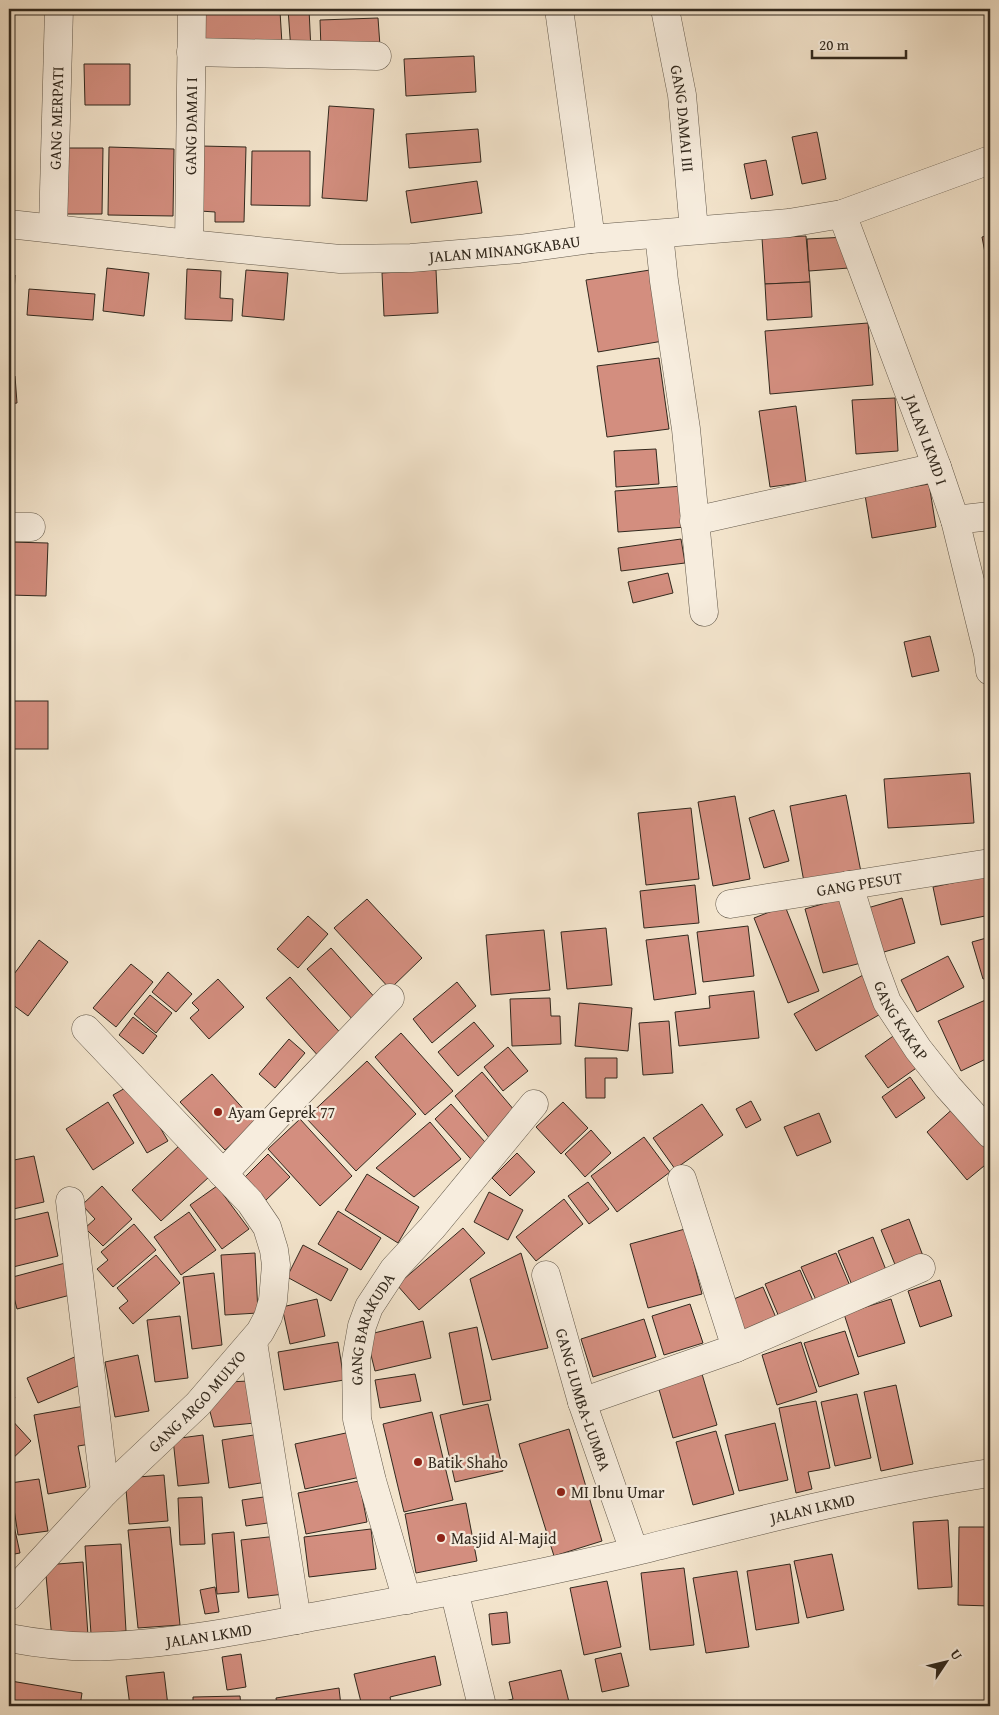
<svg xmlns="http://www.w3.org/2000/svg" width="999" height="1715" font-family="'Gentium Book Plus',serif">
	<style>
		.building { fill: #d38e7f; stroke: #32291e }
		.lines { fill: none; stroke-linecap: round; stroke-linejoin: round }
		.minor-casing { stroke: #62584a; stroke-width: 29 }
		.minor { stroke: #f7edde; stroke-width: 28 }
		.poi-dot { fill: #8f2418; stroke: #f7edde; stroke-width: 2 }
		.labels { text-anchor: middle; stroke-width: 4.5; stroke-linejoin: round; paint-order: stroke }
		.street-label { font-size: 16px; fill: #32291e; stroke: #f7edde }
		.poi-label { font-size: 16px; fill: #32291e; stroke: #f7edde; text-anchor: start }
	</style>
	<rect width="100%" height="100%" fill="#f3e4cc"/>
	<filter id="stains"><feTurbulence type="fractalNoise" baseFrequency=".004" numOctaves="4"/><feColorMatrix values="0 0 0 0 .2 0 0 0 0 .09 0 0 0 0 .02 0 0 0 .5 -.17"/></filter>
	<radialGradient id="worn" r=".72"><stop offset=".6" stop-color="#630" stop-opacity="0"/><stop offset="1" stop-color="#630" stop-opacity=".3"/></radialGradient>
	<g class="building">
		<polygon points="75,9 120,9 120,13 75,12"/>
		<rect x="128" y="9" width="30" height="1"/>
		<polygon points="288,9 309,9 311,51 291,51"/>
		<polygon points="348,9 366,9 366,12 348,11"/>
		<polygon points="280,11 282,44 201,47 200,14"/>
		<polygon points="378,18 380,46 321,49 320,20"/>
		<polygon points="474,56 476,92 406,96 404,59"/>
		<polygon points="84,64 130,64 130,105 85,105"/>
		<polygon points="329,106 374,109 367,201 322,198"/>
		<polygon points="478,129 481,162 409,168 406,134"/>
		<polygon points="817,132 826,179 802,184 792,137"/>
		<polygon points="201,146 246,147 244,222 215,222 215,212 200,211"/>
		<polygon points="109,147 174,149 173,216 108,215"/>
		<polygon points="67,148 103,148 102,214 66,214"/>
		<polygon points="252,151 310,151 310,206 251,205"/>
		<polygon points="766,160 773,195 751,199 744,164"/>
		<polygon points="477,181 482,213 411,223 406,191"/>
		<polygon points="990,235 990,279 982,237"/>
		<polygon points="806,236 810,282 765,284 762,238"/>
		<polygon points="847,237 849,268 809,271 807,239"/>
		<polygon points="107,268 149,273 144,316 103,311"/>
		<polygon points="187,269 221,271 220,298 233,299 232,321 185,319"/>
		<polygon points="246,270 288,273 284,320 242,316"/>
		<polygon points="436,270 438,313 384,316 382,273"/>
		<polygon points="650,270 663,341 598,352 586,280"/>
		<polygon points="9,275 15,275 12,334 9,334"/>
		<polygon points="810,282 812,317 767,320 765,284"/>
		<polygon points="29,289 95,294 93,320 27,315"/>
		<polygon points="868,323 873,385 770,394 765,331"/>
		<polygon points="659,358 669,429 607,437 597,366"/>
		<polygon points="9,376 15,376 17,403 9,404"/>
		<polygon points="895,398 898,451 856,454 852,400"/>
		<polygon points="796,406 806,482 770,487 759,411"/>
		<polygon points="656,449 659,484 616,487 614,451"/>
		<polygon points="929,484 936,527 872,538 865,495"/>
		<polygon points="683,486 686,527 618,532 615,491"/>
		<polygon points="681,539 685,563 621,571 618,548"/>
		<polygon points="987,539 990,539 990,556"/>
		<polygon points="9,542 48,543 46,596 9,595"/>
		<polygon points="668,573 673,593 633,603 628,582"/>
		<polygon points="930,636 939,671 912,677 904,642"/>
		<rect x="9" y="701" width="39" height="48"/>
		<polygon points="970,773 974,823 888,828 884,779"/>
		<polygon points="846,795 861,872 804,882 790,806"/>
		<polygon points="735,796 750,879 713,886 698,802"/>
		<polygon points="691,808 699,879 646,885 638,813"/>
		<polygon points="774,810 789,861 764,868 749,818"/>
		<polygon points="990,875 990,915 941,925 933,887"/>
		<polygon points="695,885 699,923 644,928 640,891"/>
		<polygon points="843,898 861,963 823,973 805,909"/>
		<polygon points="902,898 915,943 877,954 864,909"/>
		<polygon points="367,899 422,958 390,989 334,928"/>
		<polygon points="785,906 819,991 788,1003 754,918"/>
		<polygon points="308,916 328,934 298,968 277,949"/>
		<polygon points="748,926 754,976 703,982 697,932"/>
		<polygon points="606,928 612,985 567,989 561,932"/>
		<polygon points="544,930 550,990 491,995 486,935"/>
		<polygon points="688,935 696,994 654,1000 646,940"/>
		<polygon points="990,937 990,977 983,979 972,942"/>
		<polygon points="39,940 68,962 28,1016 9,1002 9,981"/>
		<polygon points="331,948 377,1000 354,1021 307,969"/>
		<polygon points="948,956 964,987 917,1012 901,980"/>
		<polygon points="131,964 153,982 116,1027 93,1008"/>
		<polygon points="168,972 192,994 176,1012 152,992"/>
		<polygon points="863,975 884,1012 816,1051 794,1014"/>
		<polygon points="290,977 345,1038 321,1059 266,998"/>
		<polygon points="218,979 244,1007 209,1039 190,1018 199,1010 192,1003"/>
		<polygon points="457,982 476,1006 432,1043 413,1019"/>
		<polygon points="754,991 759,1038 679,1046 675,1012 710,1008 709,996"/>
		<polygon points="150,995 172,1013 156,1033 134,1014"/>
		<polygon points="550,998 551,1016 560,1016 561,1044 512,1046 510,999"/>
		<polygon points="990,998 990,1057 961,1071 938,1021"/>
		<polygon points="579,1003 632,1008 628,1051 575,1046"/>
		<polygon points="133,1017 157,1036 143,1054 119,1035"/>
		<polygon points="669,1021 673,1073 643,1075 639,1023"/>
		<polygon points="474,1022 494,1046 458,1076 438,1052"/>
		<polygon points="899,1032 922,1064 888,1088 865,1056"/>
		<polygon points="401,1033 453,1091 425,1115 375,1057"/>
		<polygon points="289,1039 305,1053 275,1088 259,1074"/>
		<polygon points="508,1047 528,1071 503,1091 484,1067"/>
		<polygon points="585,1058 617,1058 617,1078 605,1078 605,1098 586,1098"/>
		<polygon points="367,1061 416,1114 356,1171 306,1118"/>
		<polygon points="482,1072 520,1117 491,1140 455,1096"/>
		<polygon points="212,1074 256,1123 225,1150 180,1102"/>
		<polygon points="910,1077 925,1098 896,1118 882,1097"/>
		<polygon points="134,1083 168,1141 147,1153 113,1095"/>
		<polygon points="751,1101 761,1120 746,1128 736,1109"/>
		<polygon points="108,1102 134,1143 93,1170 66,1129"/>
		<polygon points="563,1102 588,1128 561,1154 536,1127"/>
		<polygon points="451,1104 493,1151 477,1166 435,1119"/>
		<polygon points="702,1104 723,1135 675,1169 653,1138"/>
		<polygon points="956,1106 990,1147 990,1161 967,1180 927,1132"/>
		<polygon points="819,1113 831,1142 797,1156 784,1127"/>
		<polygon points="300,1119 352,1176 320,1206 268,1149"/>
		<polygon points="430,1122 461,1159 414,1197 376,1168"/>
		<polygon points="591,1130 611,1153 585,1177 565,1154"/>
		<polygon points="644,1137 670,1172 617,1212 591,1176"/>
		<polygon points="180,1145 209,1177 161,1221 132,1190"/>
		<polygon points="517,1153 535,1172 510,1196 492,1178"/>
		<polygon points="268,1154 290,1177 265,1201 243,1179"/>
		<polygon points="34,1156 44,1202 9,1210 9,1161"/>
		<polygon points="367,1174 419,1207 398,1243 345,1210"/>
		<polygon points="588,1182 609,1209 589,1224 568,1196"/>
		<polygon points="990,1182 990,1212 985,1183"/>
		<polygon points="102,1186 132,1219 103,1246 85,1228 95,1219 82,1205"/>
		<polygon points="217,1186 249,1229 222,1249 190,1205"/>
		<polygon points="489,1192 523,1210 508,1240 474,1222"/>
		<polygon points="564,1199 583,1224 536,1261 516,1237"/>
		<polygon points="338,1211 381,1238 361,1270 318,1244"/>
		<polygon points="48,1212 58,1256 13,1267 9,1249 9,1221"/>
		<polygon points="189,1212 216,1250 181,1275 154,1237"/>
		<polygon points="909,1219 923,1256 896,1267 881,1230"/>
		<polygon points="134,1224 156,1250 113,1287 97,1269 108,1260 101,1252"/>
		<polygon points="463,1228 485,1253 419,1310 397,1285"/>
		<polygon points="685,1229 702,1294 648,1308 630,1244"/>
		<polygon points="873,1237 886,1270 852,1285 838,1251"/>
		<polygon points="303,1245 348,1269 331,1301 287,1277"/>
		<polygon points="255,1253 258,1313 225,1315 221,1255"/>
		<polygon points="521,1253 548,1348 492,1360 470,1279"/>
		<polygon points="836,1253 850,1286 816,1300 801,1267"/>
		<polygon points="156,1255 180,1283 133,1324 119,1308 128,1301 117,1288"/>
		<polygon points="69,1262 78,1293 17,1309 9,1278"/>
		<polygon points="800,1270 814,1303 779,1317 765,1284"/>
		<polygon points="214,1273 222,1345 192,1349 183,1277"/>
		<polygon points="940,1280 952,1316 920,1327 908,1291"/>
		<polygon points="763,1287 777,1320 742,1334 729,1301"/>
		<polygon points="317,1299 325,1336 290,1344 282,1307"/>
		<polygon points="891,1299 905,1343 858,1357 844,1314"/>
		<polygon points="690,1304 703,1343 664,1355 652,1316"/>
		<polygon points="180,1316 188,1378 155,1382 147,1320"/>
		<polygon points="644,1319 656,1357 593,1377 581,1339"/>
		<polygon points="423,1321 431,1358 375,1371 366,1335"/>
		<polygon points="477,1327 491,1400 463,1405 449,1333"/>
		<polygon points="845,1331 859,1374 819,1387 804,1343"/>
		<polygon points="338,1342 344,1380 284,1390 278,1352"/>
		<polygon points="801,1342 817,1392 777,1405 762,1355"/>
		<polygon points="79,1355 90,1381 38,1403 27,1378"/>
		<polygon points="138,1355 149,1411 115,1417 105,1362"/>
		<polygon points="415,1374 421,1401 380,1408 375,1380"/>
		<polygon points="702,1374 717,1425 673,1438 658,1386"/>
		<polygon points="248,1381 255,1423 214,1427 208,1404 229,1382"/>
		<polygon points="896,1385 913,1464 881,1471 864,1392"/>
		<polygon points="9,1388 15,1398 9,1402"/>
		<polygon points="857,1394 871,1458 835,1466 821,1402"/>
		<polygon points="816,1401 830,1468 808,1472 812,1489 796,1493 779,1408"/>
		<polygon points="488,1404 503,1471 455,1482 440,1415"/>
		<polygon points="90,1405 97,1443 78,1446 86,1487 48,1494 34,1415"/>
		<polygon points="432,1412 453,1500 404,1512 383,1424"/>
		<polygon points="9,1417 31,1441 9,1462"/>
		<polygon points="775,1423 788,1480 739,1491 725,1435"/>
		<polygon points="569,1429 602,1541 554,1556 519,1444"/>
		<polygon points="355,1431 365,1476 305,1489 295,1444"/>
		<polygon points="716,1431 734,1494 693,1505 676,1442"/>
		<polygon points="260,1434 267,1482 229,1488 222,1440"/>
		<polygon points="203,1435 209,1483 178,1486 173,1439"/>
		<polygon points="164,1475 168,1521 129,1524 125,1478"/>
		<polygon points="39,1479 48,1531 18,1535 10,1483"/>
		<polygon points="359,1481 367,1522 306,1534 298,1493"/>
		<polygon points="271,1496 275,1522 246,1526 242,1500"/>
		<polygon points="202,1497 205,1544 180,1545 178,1498"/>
		<polygon points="9,1503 20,1553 9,1555"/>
		<polygon points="466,1503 477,1561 416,1573 405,1514"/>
		<polygon points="948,1520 952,1587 918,1589 913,1522"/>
		<polygon points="170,1527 180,1625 138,1628 128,1530"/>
		<polygon points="959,1527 990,1527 990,1606 958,1605"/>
		<polygon points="371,1529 376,1569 309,1577 304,1537"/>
		<polygon points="234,1532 239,1592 217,1594 212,1534"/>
		<polygon points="278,1536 285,1594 248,1598 241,1540"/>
		<polygon points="121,1544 126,1631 91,1634 85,1546"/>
		<polygon points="832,1554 844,1610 807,1618 794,1561"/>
		<polygon points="83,1562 88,1636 52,1639 45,1565"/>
		<polygon points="790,1564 799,1623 756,1630 747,1571"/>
		<polygon points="684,1568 694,1645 650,1650 641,1573"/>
		<polygon points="737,1571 749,1647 706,1653 693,1578"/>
		<polygon points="607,1581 621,1647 584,1655 570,1588"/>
		<polygon points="215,1587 219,1612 205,1614 200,1590"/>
		<polygon points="507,1612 510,1643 492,1645 489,1614"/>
		<polygon points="621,1653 629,1686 602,1692 595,1659"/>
		<polygon points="241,1654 246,1687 227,1690 222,1657"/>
		<polygon points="435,1656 441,1685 390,1697 392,1706 362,1706 354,1674"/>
		<polygon points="561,1670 570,1706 494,1706 493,1704 513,1699 509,1682"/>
		<polygon points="164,1672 168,1706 130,1706 126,1676"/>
		<polygon points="11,1681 82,1693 80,1706 9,1706"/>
		<polygon points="339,1688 341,1706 277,1706 276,1698"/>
		<polygon points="240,1696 241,1706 193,1706 193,1697"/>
		<polygon points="442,1703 443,1706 426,1706"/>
	</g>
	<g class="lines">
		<defs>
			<g id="minor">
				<polyline points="559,9 591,239"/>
				<path id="s1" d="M665 9 682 95 694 230"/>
				<polyline points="191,52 377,56"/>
				<path id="s2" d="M842 214 937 467 955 520 988 654 990 671"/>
				<path id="s3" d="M9 224 189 244 340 259 411 258 519 249 591 239 789 223 842 214 990 160"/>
				<path id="s4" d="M53 228 59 9"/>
				<polyline points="659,234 664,281 686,429 704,612"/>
				<path id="s5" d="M189 244 192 9"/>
				<polyline points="955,520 990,516"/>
				<polyline points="694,521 937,467"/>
				<polyline points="9,527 31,527"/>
				<path id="s6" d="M849 885 873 964 887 1002 918 1049 948 1087 990 1134"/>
				<path id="s7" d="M730 904 990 863"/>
				<polyline points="223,1174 295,1097 390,998"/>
				<polyline points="70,1201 105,1492"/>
				<path id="s8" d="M546 1275 582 1402 634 1551"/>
				<polyline points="253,1342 297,1620"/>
				<polyline points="736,1348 921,1268"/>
				<polyline points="582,1402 736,1348 682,1179"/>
				<polyline points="454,1590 482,1706"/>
				<path id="s9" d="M9 1596 105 1492 198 1404 260 1332 268 1317 273 1300 276 1265 274 1250 267 1227 250 1202 86 1029"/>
				<path id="s10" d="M407 1600 372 1481 357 1419 356 1360 362 1326 369 1307 394 1269 432 1228 534 1104"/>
				<path id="s11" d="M9 1638C41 1644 76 1648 109 1646 179 1643 248 1629 317 1616 424 1597 532 1576 637 1551 754 1522 871 1491 990 1473"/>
			</g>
		</defs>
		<use href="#minor" class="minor-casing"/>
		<use href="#minor" class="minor"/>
	</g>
	<g class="poi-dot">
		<circle cx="218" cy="1112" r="5"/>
		<circle cx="418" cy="1462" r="5"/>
		<circle cx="561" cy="1492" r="5"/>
		<circle cx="441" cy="1538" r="5"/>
	</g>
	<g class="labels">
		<g class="street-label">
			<text dy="6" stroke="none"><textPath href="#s4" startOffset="110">GANG MERPATI</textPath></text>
			<text dy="6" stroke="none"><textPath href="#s1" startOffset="111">GANG DAMAI III</textPath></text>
			<text dy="6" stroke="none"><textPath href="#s5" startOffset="118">GANG DAMAI I</textPath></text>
			<text dy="6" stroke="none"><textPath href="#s3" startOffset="498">JALAN MINANGKABAU</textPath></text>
			<text dy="6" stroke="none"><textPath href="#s2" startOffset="241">JALAN LKMD I</textPath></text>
			<text dy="6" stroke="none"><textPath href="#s7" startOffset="131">GANG PESUT</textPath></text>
			<text dy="6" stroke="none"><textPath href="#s6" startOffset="146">GANG KAKAP</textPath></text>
			<text dy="6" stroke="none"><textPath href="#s10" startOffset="281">GANG BARAKUDA</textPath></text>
			<text dy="6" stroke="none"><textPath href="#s8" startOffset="130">GANG LUMBA-LUMBA</textPath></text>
			<text dy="6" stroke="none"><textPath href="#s9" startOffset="271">GANG ARGO MULYO</textPath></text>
			<text dy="6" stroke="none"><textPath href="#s11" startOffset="818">JALAN LKMD</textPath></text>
			<text dy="6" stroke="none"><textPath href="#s11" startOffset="201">JALAN LKMD</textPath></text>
		</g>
		<g class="poi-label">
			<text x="228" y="1118">Ayam Geprek 77</text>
			<text x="428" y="1468">Batik Shaho</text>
			<text x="571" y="1498">MI Ibnu Umar</text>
			<text x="451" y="1544">Masjid Al-Majid</text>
		</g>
	</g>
	<rect width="999" height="1715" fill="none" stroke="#f3e4cc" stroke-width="30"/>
	<rect x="10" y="10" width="979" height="1695" fill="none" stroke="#32291e" stroke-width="2.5"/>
	<rect x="15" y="15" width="969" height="1685" fill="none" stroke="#32291e"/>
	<g transform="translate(946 1662) rotate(55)" stroke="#f7edde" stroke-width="4" paint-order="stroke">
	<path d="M0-4L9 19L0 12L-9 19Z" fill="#32291e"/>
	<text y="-8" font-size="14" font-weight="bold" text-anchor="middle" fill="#32291e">U</text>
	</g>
	<path d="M812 50v8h94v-8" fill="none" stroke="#32291e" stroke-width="2.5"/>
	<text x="819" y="50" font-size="15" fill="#32291e" stroke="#f7edde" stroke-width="4" paint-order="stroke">20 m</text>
	<rect width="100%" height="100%" filter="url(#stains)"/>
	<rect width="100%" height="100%" fill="url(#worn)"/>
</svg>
